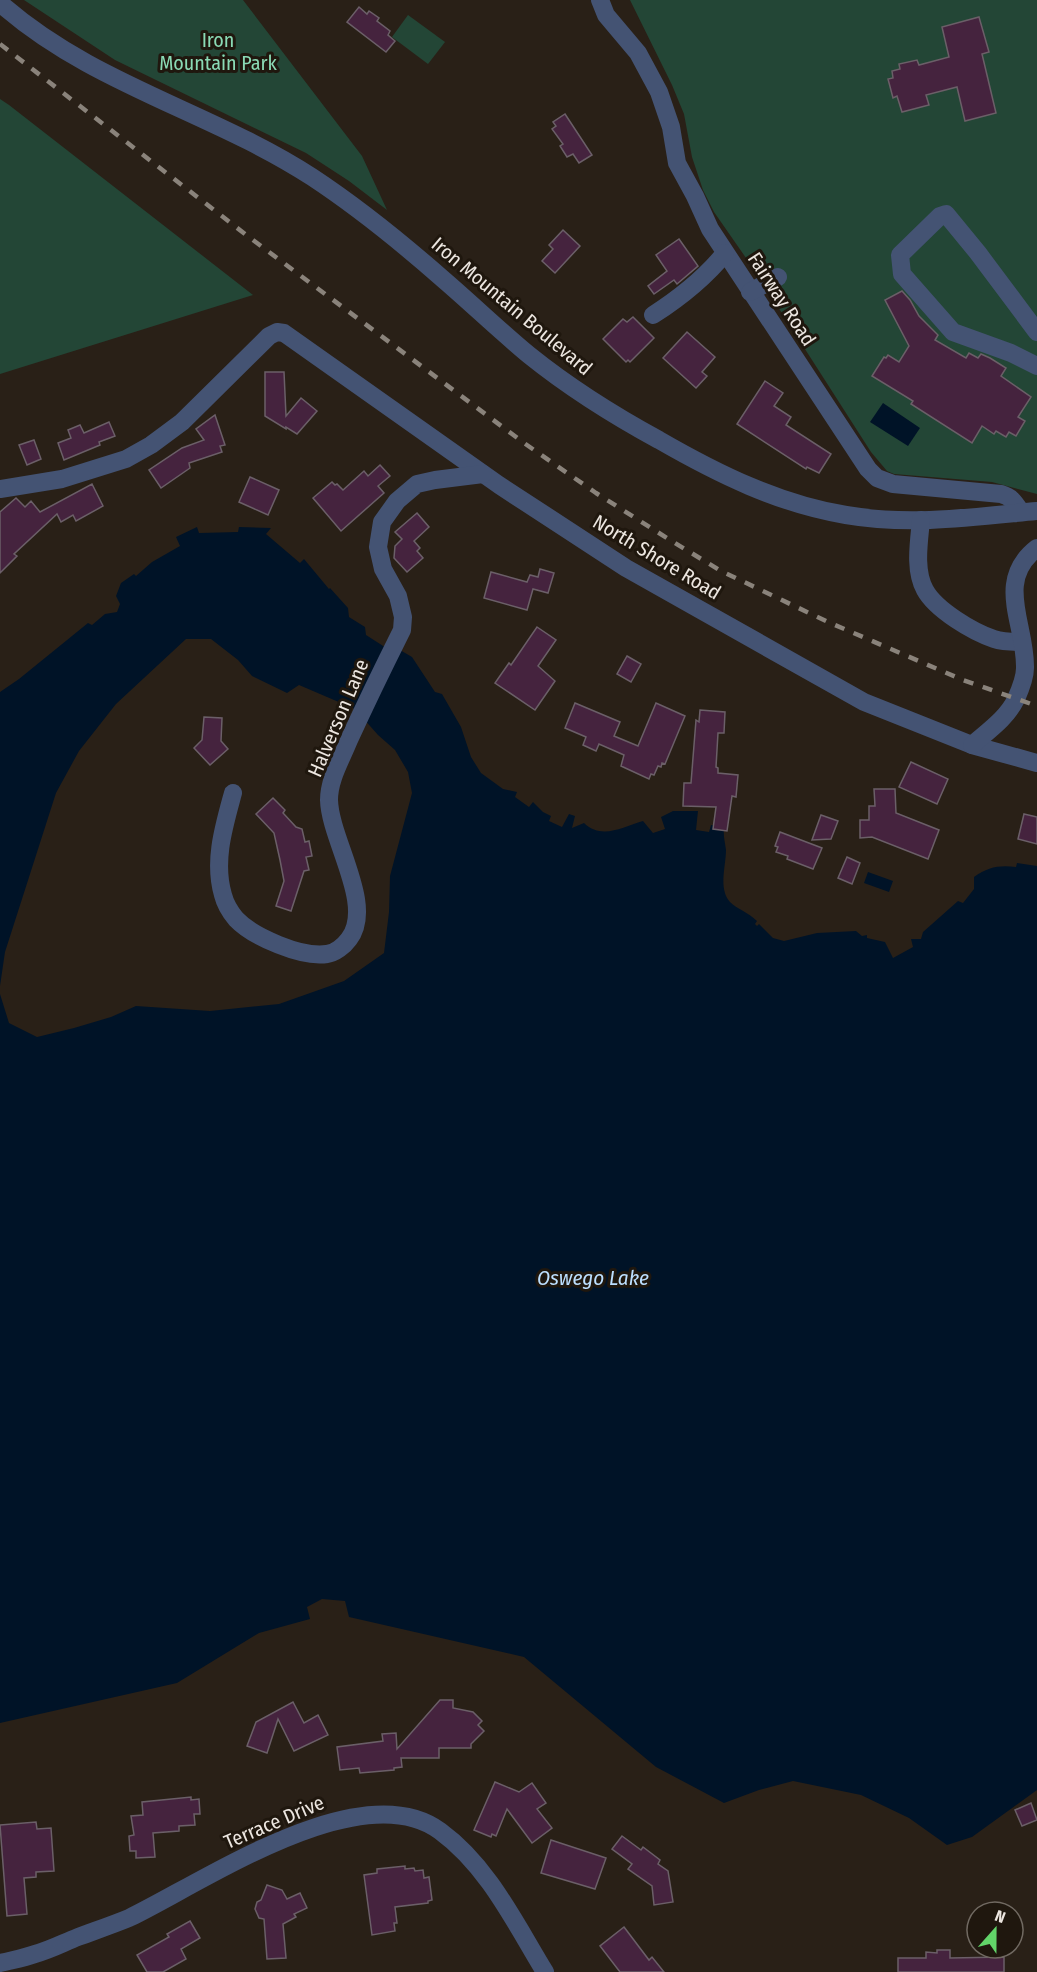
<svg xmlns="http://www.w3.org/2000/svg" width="1037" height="1972" font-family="'Fira Sans Condensed',sans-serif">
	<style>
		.green { fill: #234636 }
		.water { fill: #001327 }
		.building { fill: #45233e; stroke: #6b5f68; stroke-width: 1.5 }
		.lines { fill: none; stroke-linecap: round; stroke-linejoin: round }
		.minor { stroke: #445373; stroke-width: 18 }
		.rail { stroke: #8a837b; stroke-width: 4.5; stroke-dasharray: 10 10; stroke-linecap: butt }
		.labels { text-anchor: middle; stroke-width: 6; stroke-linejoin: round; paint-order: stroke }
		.park-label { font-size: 20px; fill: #8adab5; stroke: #1f170e }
		.street-label { font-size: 20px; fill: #ece6e0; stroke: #1f170e }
		.water-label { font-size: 21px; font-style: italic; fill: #bcdfff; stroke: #1f170e }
	</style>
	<rect width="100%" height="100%" fill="#292017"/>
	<g class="green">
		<polygon points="24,0 243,0 362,156 387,210 349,181 306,153 115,60"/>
		<polygon points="630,0 1037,0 1037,494 992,482 894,474 887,471 871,452 753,268 714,212 703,190 692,157 684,114 672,85"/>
		<polygon points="408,15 445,42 428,64 392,37"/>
		<polygon points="0,99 9,105 253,295 0,374"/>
	</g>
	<g class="water">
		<polygon points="883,403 920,428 908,446 870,422"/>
		<path d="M197 527 199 533 238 532 239 527 271 528 266 534 300 563 304 559 329 589 330 588 348 608 349 617 365 627 366 635 391 651 400 650 412 657 435 692 442 694 461 727 471 757 481 773 503 789 517 792 515 797 529 807 533 802 543 812 551 816 549 821 562 827 569 814 575 816 572 828 584 823C602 840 622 827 643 821L653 833 665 829 661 817 673 811H698L696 830 709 832 711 825 724 827C723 836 725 842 726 850 726 866 718 889 730 902 737 909 748 912 757 921L755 924 757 926 759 924 773 938 784 941 817 933 856 931 862 936 867 935V938L885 942 893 958 913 947 911 939H921L923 932 958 901 963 903 974 889V877C988 867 999 865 1016 867L1017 863 1037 866V1790L972 1837 947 1845 909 1818 861 1795 793 1781 759 1790 724 1803 656 1767 524 1657 349 1617 345 1601 322 1599 307 1607 310 1619 259 1633 177 1683 0 1723V994L9 1023 37 1037 74 1028 111 1017 136 1006 210 1011 279 1004 344 981 384 953 389 912 390 876 412 793 408 772 395 750 378 735 355 709 299 685 287 693 252 676 238 660 211 639H186L116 704 79 751 56 793 5 952 0 986V692L19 679 88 623 92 625 105 614 117 612 120 604 116 596 121 583 134 574 136 576 152 562 180 546 176 537Z"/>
		<polygon points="868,872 893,881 889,892 864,883"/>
	</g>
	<g class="building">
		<polygon points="359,7 367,14 369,11 379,18 377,21 390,31 388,35 395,41 386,52 347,22"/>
		<polygon points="979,17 989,52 982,54 996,113 965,121 957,87 926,95 929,105 902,112 897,96 893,98 888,79 893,78 892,71 900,69 899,64 917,60 919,65 949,57 942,27"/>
		<polygon points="565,114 592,155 579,163 573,154 567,157 560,146 563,144 552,129 556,126 553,122"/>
		<polygon points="563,230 580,246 555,273 542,261 553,249 549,245"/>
		<polygon points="679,239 698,266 677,284 674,280 654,294 648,286 667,271 656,255"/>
		<polygon points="902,291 910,300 919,316 938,335 935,340 966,358 969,353 978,358 981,354 990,358 1006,368 1001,376 1031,397 1018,417 1025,421 1016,436 1009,432 1006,437 996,431 994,434 982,426 972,443 911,404 913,401 872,376 884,357 886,358 888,355 899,362 909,346 885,300"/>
		<polygon points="633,317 654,338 630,362 628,360 626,362 603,339 623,319 627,322"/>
		<polygon points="687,332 715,357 702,372 707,376 696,388 663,358"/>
		<polygon points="265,372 284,372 286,416 301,398 317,411 297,434 286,427 286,429 265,416"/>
		<polygon points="765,381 783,393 774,406 791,417 786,425 831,454 819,473 807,467 806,469 737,424"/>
		<polygon points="215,415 225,445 220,446 222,452 189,463 190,468 161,488 149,470 182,448 204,440 196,429"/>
		<polygon points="109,422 115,436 99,442 100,445 64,460 58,443 71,438 68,430 80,425 84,433"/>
		<polygon points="34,440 41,459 27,465 19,445"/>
		<polygon points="380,465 390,476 378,486 384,493 341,531 313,498 332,482 335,485 337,484 343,490 364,471 368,476"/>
		<polygon points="250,477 279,490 268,515 239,502"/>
		<polygon points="92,484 103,506 76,521 73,515 61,522 57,514 14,554 17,556 0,573 0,512 16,498 25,507 31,501 40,512"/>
		<polygon points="417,513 429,527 414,541 420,548 417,551 423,558 407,572 394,558 395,546 402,539 395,532"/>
		<polygon points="540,569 554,573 548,593 533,589 527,610 484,598 491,572 527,582 530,575 538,577"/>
		<polygon points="537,627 556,640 538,666 555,681 535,710 495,683 509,663 511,665"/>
		<polygon points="627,656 641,664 631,682 617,674"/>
		<polygon points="575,703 620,722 614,736 638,746 656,703 685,716 665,764 662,763 661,767 658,766 654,775 651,774 649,779 621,766 624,755 599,744 596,751 583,745 586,737 565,728"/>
		<polygon points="700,710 725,712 724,733 718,733 716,767 718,768 718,773 738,775 736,797 732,796 727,831 713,829 716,807 683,806 684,783 691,783 696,720 699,722"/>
		<polygon points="204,717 222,718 221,741 228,749 210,765 194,748 202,740"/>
		<polygon points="911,762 948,779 937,804 899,787"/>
		<polygon points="874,789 895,789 896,813 939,830 928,859 872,837 860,838 860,820 869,820 869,806 875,806"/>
		<polygon points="273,798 285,810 283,813 296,827 302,829 305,842 309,841 312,856 306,857 309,870 304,871 291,911 276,906 284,881 280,860 274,833 256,814"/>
		<polygon points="1024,814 1037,817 1037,844 1018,839"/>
		<polygon points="821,815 838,821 831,839 812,840"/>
		<polygon points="780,832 822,848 813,869 787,859 788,856 776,852 778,847 775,846"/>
		<polygon points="847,857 860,863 852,884 838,878"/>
		<polygon points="440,1700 453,1700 453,1708 473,1712 482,1721 478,1725 484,1731 471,1744 471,1748 439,1748 439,1758 401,1758 402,1767 394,1768 394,1770 360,1773 359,1768 340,1770 337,1747 383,1741 382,1734 396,1733 397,1749"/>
		<polygon points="293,1702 304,1723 318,1715 328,1735 294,1751 278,1719 267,1753 247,1746 256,1722"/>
		<polygon points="495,1782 519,1792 532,1783 546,1803 537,1809 552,1828 532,1843 507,1809 496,1836 492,1834 491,1837 474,1830"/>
		<polygon points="191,1797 191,1800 199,1799 200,1814 194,1814 195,1825 179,1826 179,1831 153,1833 155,1857 136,1858 136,1851 130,1851 129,1836 134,1835 131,1816 143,1815 142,1802"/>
		<polygon points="1031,1803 1037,1820 1022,1826 1015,1810"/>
		<polygon points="36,1822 37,1829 51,1828 54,1871 36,1872 36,1877 24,1878 27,1914 7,1916 0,1825"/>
		<polygon points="622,1836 641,1850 643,1847 660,1860 658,1864 668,1871 673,1902 654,1905 652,1886 628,1869 632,1864 612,1849"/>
		<polygon points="551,1840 606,1858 595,1889 541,1873"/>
		<polygon points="405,1866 405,1869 414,1868 415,1871 423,1870 424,1878 429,1877 432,1900 428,1901 428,1903 395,1907 397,1923 394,1923 395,1931 372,1935 364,1875 377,1873 377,1869"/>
		<polygon points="267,1885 282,1890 287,1899 300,1893 307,1908 294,1914 296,1917 283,1924 286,1958 267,1959 264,1919 259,1918 255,1909 257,1902 261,1900"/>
		<polygon points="190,1921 200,1938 181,1949 186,1959 163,1972 147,1972 137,1955 169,1937 167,1934"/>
		<polygon points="624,1927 649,1960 652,1957 664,1972 620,1972 600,1946"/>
		<polygon points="937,1950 950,1950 950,1958 1004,1957 1004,1972 898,1972 898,1958 926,1958 926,1952 937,1953"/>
	</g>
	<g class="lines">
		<g class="minor">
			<path d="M600 0 606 15 638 53 659 92 671 127 677 163 695 196 710 229 868 469 877 478 893 484 1001 494C1012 497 1015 503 1021 512"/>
			<path d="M0 3C91 84 212 112 312 177 359 208 402 243 444 280 473 305 500 331 529 355 570 388 613 415 659 440 718 474 779 504 846 515 910 526 974 517 1037 511"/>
			<polyline points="750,292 778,277"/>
			<path d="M653 315C681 297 704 279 725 253"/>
			<polyline points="1037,332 978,253 946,214 940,216 900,255 902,274 953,332 1011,353 1037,366"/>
			<polyline points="0,489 62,479 126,459 151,445 182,422 269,336 277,332 284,333 499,485 626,568 864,702 972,745 1037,763"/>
			<path d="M921 520C919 542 914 570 925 590 936 610 973 632 994 639 1003 642 1012 642 1022 642"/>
			<path d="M972 745C988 731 1007 718 1016 699 1020 690 1025 678 1025 668 1026 624 994 581 1037 548"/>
			<path d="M233 793C224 826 213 861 223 895 225 903 231 913 236 919 253 937 302 958 327 954 335 953 344 946 349 939 375 905 330 840 329 800 329 779 341 760 349 740 366 703 384 666 402 630L403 617 398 596 383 569 378 547 382 522 397 501 417 484 435 480 483 474"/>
			<path d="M0 1963C12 1960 24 1958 35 1954 50 1950 63 1943 78 1937 94 1931 112 1925 129 1918 202 1883 361 1773 440 1831 488 1866 515 1923 545 1972"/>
		</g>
		<polyline class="rail" points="0,44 245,234 524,443 596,493 670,540 721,571 828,622 963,680 1037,706"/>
	</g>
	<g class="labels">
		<g class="park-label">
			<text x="218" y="47">Iron<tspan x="218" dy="23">Mountain Park</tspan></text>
		</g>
		<g class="street-label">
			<text transform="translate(782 299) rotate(57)" y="7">Fairway Road</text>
			<text transform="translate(512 306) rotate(40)" y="7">Iron Mountain Boulevard</text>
			<text transform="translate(657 557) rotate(31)" y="7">North Shore Road</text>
			<text transform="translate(338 718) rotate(-67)" y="7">Halverson Lane</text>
			<text transform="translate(274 1822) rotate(-23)" y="7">Terrace Drive</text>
		</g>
		<g class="water-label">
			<text x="593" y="1285">Oswego Lake</text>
		</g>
	</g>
	<g transform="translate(995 1930) rotate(21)"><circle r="28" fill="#1f170e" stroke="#716a62" stroke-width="1.5"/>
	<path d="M0-4.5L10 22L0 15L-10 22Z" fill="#62d469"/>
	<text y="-9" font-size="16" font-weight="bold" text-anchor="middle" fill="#ece6e0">N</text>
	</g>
</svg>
